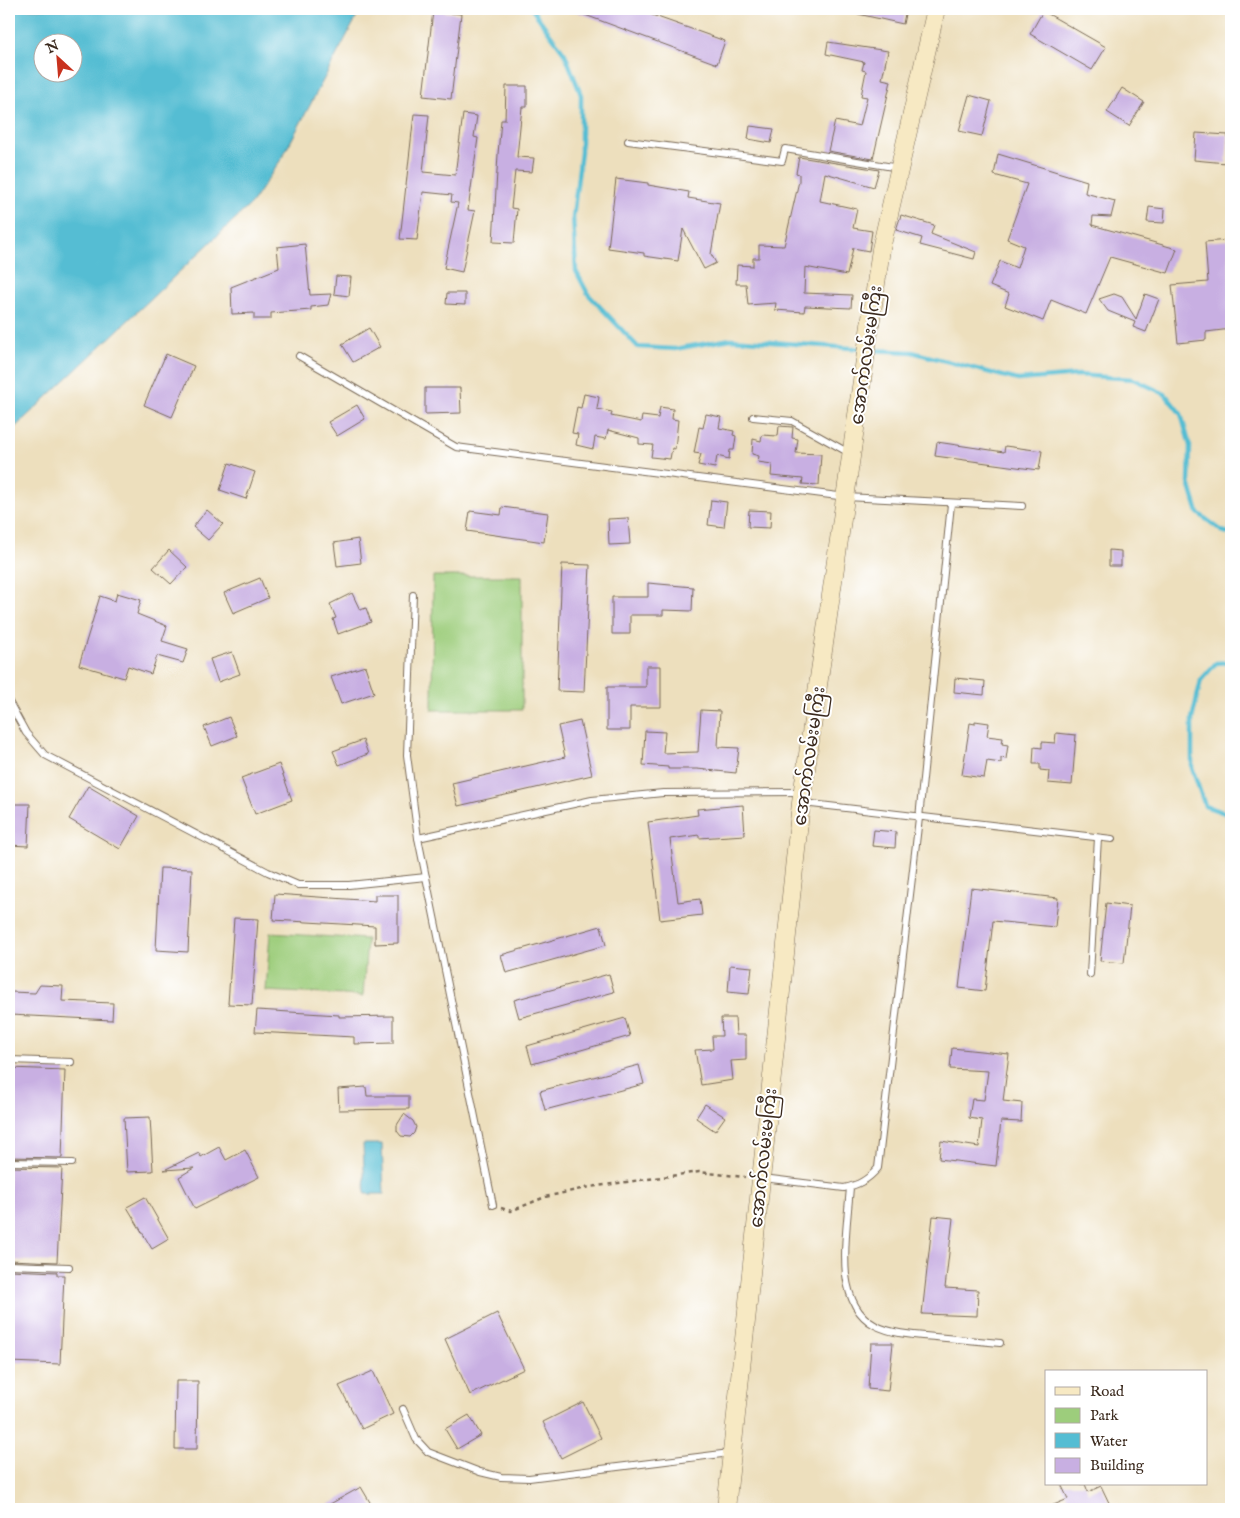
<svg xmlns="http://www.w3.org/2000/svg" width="1240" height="1518" font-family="'IM FELL English','Noto Sans Myanmar',serif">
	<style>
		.green { fill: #9dcd7c; stroke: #6c7c4d }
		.water { fill: #55bdd3; stroke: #487478; fill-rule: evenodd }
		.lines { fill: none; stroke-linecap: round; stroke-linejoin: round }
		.stream { stroke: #55bdd3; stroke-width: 4.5 }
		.building { fill: #c8afe2 }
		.service-casing { stroke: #796956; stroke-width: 8 }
		.secondary-casing { stroke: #796956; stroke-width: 19 }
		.path { stroke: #796956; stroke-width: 2.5; stroke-dasharray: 4 4; stroke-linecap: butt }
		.service { stroke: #fff; stroke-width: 6 }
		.secondary { stroke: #f7e9c3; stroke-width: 18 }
		.labels { text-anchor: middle; stroke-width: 4; stroke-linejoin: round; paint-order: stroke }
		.street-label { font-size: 18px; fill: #3b2a1e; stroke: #fff }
	</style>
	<rect width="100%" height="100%" fill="#fff"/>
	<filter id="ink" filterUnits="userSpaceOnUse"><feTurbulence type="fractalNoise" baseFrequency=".02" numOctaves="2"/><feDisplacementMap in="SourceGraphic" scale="10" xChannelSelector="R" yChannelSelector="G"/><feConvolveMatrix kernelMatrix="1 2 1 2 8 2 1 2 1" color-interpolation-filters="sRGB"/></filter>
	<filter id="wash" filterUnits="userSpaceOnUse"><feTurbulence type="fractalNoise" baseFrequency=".0096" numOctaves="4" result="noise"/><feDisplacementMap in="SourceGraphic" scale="20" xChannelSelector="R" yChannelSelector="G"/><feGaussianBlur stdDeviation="1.12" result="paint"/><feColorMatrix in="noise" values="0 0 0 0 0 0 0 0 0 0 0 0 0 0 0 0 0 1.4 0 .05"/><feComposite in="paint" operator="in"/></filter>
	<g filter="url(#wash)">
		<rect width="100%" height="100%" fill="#eddfbd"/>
		<g class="green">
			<polygon points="433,576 522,576 522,710 432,710"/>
			<polygon points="270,933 367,939 363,996 266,991"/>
		</g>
		<g class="water">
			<path d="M9 9H361L282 158 251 204 9 433ZM42 42H72V72H42Z"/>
			<polygon points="363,1144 382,1144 384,1194 365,1194"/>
		</g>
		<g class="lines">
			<g class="stream">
				<polyline points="532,9 565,54 581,95 581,152 573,217 576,271 588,294 638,347 675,349 731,339 863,349"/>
				<polyline points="871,350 912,352 1018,380 1078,375 1133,379 1165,394 1181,414 1190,446 1189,483 1198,513 1222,531 1231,534"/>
				<polyline points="1231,662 1216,663 1201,680 1192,719 1192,768 1205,806 1231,815"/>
			</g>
		</g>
		<g id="blocks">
			<g class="building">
				<polygon points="569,9 635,9 725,41 717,64"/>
				<polygon points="859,9 906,9 903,24 858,14"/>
				<polygon points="433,11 461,14 451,99 423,96"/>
				<polygon points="1043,11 1106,47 1092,70 1030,34"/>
				<polygon points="828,42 888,51 882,79 891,81 873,159 828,151 835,121 860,126 867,97 861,96 866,71 862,70 864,62 826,54"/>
				<polygon points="506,86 527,86 527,107 522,107 517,157 534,158 532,172 515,171 511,208 517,209 514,243 493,242 498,154 501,120 505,120"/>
				<polygon points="1122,88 1144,102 1129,126 1107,112"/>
				<polygon points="969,95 991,101 982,136 959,131"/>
				<polygon points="414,114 429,115 423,172 455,175 463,114 477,116 474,137 478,138 468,210 475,211 462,272 444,268 458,203 451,202 452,195 423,192 417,240 400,239"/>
				<polygon points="750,126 774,129 771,143 748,139"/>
				<polygon points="1196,133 1228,135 1226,163 1194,160"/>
				<polygon points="998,154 1087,181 1085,193 1115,201 1111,217 1093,216 1092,225 1177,249 1168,273 1110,257 1086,314 1051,300 1043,321 1005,306 1009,294 990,286 1000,261 1017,268 1024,246 1007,239 1027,184 994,175"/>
				<polygon points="799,157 879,170 874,187 825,173 820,201 857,209 853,228 872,231 869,251 853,248 847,275 805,267 804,293 852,295 851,308 805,306 804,312 775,310 776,303 748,305 746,284 736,284 737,265 753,266 753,258 759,258 759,245 784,246 799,181 799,174 796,173"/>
				<polygon points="616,179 648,183 648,185 689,192 688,198 720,203 711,254 716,263 704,269 683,229 678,261 644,256 644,253 608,248"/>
				<polygon points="1149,207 1165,209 1164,223 1147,222"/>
				<polygon points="901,215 934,225 931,234 976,252 974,259 920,245 922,238 896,230"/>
				<polygon points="1228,240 1231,329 1206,332 1206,340 1178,343 1172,285 1208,282 1205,242"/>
				<polygon points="305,244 310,295 331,294 328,305 311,307 311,310 271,313 271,319 254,319 254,313 232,314 231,287 279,268 277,247"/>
				<polygon points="336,276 351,277 349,296 334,294"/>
				<polygon points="447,293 465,293 465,305 446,304"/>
				<polygon points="1114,294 1122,297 1136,319 1145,294 1159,299 1146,332 1133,327 1135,322 1108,311 1099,299"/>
				<polygon points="369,328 380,347 353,362 342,344"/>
				<polygon points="166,354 194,366 172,417 144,405"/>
				<polygon points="425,388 460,388 461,413 425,414"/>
				<polygon points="584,394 599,397 597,409 612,412 611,416 641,422 642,416 658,418 660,407 673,409 672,419 678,420 675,449 672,448 670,459 651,457 653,445 639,444 639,438 608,430 606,439 595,437 593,449 576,445 578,434 572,433 577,407 581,408"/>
				<polygon points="357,405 365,419 337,436 328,422"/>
				<polygon points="706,414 721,417 719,428 734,431 733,435 736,436 734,450 730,450 729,459 717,456 715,468 698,465 701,454 694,453 699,427 703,428"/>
				<polygon points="779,426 793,427 792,438 798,439 796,453 821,454 819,485 802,484 803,479 771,476 772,464 758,462 759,456 752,454 753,439 761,441 762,435 778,436"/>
				<polygon points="937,442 1004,452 1005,446 1042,451 1039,470 935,456"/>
				<polygon points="229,463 255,472 246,499 220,490"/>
				<polygon points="711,500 727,502 724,527 708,525"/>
				<polygon points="502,507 548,513 544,542 467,531 470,511 501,515"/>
				<polygon points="207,510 223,524 208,540 193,527"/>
				<polygon points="749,510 771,511 770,528 748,527"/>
				<polygon points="628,518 630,544 609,545 608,519"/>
				<polygon points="358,539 361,563 337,566 334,543"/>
				<polygon points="169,550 187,567 171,584 153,568"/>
				<polygon points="1109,550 1121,551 1121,566 1109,566"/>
				<polygon points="562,564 590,565 584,692 557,691"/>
				<polygon points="260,578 268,598 233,613 224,593"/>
				<polygon points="648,583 693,587 692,611 663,610 663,615 630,615 630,634 612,634 612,597 648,597"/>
				<polygon points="117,593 141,600 137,614 167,626 162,641 188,649 183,663 157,656 151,674 128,666 124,678 79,665 100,596 115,601"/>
				<polygon points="352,593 360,610 366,608 371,622 338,634 333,619 336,618 330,604"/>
				<polygon points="232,652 240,674 218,682 210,659"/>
				<polygon points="365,666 374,693 341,704 331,677"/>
				<polygon points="646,666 661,666 661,707 630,707 630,730 607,730 607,687 646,687"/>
				<polygon points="955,678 985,681 984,695 954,692"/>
				<polygon points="701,710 720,711 718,747 739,748 736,773 697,769 668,769 668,767 643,765 645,731 665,732 663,753 698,752"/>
				<polygon points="229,717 237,736 212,746 204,727"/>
				<polygon points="580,721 592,775 458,806 452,783 565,757 558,726"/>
				<polygon points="975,721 989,723 987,736 1003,738 1002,744 1008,745 1006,759 1001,758 1001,763 987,761 984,778 962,775 970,723 975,724"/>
				<polygon points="1056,733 1076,735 1072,785 1048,783 1049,771 1040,770 1040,764 1033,764 1034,747 1042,748 1042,742 1055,743"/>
				<polygon points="363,740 368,754 339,765 333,751"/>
				<polygon points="279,764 292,800 255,814 241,778"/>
				<polygon points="88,786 139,816 120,849 69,819"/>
				<polygon points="9,804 30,804 28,846 9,845"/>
				<polygon points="743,805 745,835 699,838 699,835 670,839 678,902 700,899 702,915 660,920 648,822 698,815 697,809"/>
				<polygon points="874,830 896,832 895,848 872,846"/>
				<polygon points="160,868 192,869 188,952 156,950"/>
				<polygon points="971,888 1058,898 1055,927 993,921 985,991 959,988"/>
				<polygon points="275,894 375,901 375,895 398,895 398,943 375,944 375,926 273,920"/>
				<polygon points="1106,903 1130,906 1124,963 1100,961"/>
				<polygon points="234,918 258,919 252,1005 228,1004"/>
				<polygon points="601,926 606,945 506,973 501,955"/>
				<polygon points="730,965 752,967 749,994 728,992"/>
				<polygon points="609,974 614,992 519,1018 514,1000"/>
				<polygon points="40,985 63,986 62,1001 113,1003 112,1020 10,1015 11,992 35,993"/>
				<polygon points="257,1010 339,1015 339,1017 393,1016 393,1043 354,1044 354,1037 255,1032"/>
				<polygon points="625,1018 630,1036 532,1064 527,1046"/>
				<polygon points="721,1018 735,1018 736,1035 746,1035 746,1060 731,1061 733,1080 701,1085 695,1050 713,1049 712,1036 722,1036"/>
				<polygon points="952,1048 1009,1054 1003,1101 1022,1103 1021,1122 1001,1121 996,1166 939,1159 941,1141 979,1147 982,1120 969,1118 972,1099 984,1100 988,1071 950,1069"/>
				<polygon points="639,1065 644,1084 545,1110 540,1091"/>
				<polygon points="9,1068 65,1070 62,1158 9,1157"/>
				<polygon points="366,1087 367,1096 409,1096 409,1109 339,1110 338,1089"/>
				<polygon points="705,1104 725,1117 715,1131 696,1118"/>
				<polygon points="404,1114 413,1121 416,1127 414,1133 410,1137 401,1136 397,1131 397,1125"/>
				<polygon points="150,1117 153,1171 127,1172 124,1118"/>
				<polygon points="219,1147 226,1160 245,1150 259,1177 195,1209 179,1177 194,1168 164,1170 199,1153 201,1157"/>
				<polygon points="9,1167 62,1168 57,1262 9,1260"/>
				<polygon points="145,1197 169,1239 152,1249 127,1207"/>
				<polygon points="933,1216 953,1218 945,1288 978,1290 977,1316 922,1314"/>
				<polygon points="9,1270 57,1272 57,1275 64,1275 60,1364 9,1362"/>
				<polygon points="497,1313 524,1369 470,1395 445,1339"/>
				<polygon points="871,1343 893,1343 888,1391 868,1389"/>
				<polygon points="373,1371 393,1414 362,1429 339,1386"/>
				<polygon points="176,1381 198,1381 197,1449 175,1449"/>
				<polygon points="583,1402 601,1438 561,1458 543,1422"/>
				<polygon points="469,1415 481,1435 457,1449 445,1429"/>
				<polygon points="1061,1484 1085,1484 1088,1492 1101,1486 1112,1509 1044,1509 1068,1499"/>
				<polygon points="361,1487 374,1509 321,1509"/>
			</g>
		</g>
	</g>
	<g filter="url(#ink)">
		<use href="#blocks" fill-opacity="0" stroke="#796956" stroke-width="1"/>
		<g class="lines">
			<defs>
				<g id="service">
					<polyline points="628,141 782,161 785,149 899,168"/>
					<polyline points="299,356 456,447 846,497 1022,506"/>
					<polyline points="753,417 792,421 851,454"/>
					<polyline points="413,595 407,755 418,838 493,1205"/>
					<polyline points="9,702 26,733 45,755 268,872 298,885 349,885 426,877"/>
					<polyline points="803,803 1112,839"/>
					<polyline points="418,838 592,800 663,793 802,792"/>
					<polyline points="1090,974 1098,838"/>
					<polyline points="9,1060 71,1062"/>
					<polyline points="9,1162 72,1163"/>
					<path d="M763 1178 844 1188C858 1185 868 1180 878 1168L919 818 951 504"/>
					<path d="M850 1187C848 1215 843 1247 846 1275 853 1331 888 1333 935 1337 956 1339 978 1341 1000 1343"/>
					<polyline points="9,1265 69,1267"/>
					<polyline points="403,1409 416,1439 428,1452 480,1472 501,1477 529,1478 730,1453"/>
				</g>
				<polyline id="secondary" points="726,1509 801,803 881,249 936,9"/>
			</defs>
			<use href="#service" class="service-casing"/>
			<use href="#secondary" class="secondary-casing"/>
			<polyline class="path" points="501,1208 511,1211 545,1197 590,1187 699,1172 745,1177"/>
			<use href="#service" class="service"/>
			<use href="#secondary" class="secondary"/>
		</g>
	</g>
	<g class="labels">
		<g class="street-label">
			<text transform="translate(866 355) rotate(-82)" y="6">အောက်လမ်းမကြီး</text>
			<text transform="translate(809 756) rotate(-82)" y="6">အောက်လမ်းမကြီး</text>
			<text transform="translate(763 1158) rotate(-84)" y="6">အောက်လမ်းမကြီး</text>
		</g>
	</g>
	<rect width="1240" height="1518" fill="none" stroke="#fff" stroke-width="30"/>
	<rect x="1045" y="1370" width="162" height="115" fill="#ffffff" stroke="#b1aaa5"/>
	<rect x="1055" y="1387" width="25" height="8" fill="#f7e9c3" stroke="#b1aaa5"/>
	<text x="1090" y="1396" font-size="15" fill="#3b2a1e">Road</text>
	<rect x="1055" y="1408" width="25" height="15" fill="#9dcd7c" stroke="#b1aaa5"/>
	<text x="1090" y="1420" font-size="15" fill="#3b2a1e">Park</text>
	<rect x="1055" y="1433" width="25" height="15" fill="#55bdd3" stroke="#b1aaa5"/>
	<text x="1090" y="1446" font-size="15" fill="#3b2a1e">Water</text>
	<rect x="1055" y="1458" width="25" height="15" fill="#c8afe2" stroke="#b1aaa5"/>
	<text x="1090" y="1470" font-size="15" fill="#3b2a1e">Building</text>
	<g transform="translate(58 58) rotate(334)"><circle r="24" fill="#ffffff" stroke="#b1aaa5"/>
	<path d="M0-4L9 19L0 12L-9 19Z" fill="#c8321e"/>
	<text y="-8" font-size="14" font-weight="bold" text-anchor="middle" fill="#3b2a1e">N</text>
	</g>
</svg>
